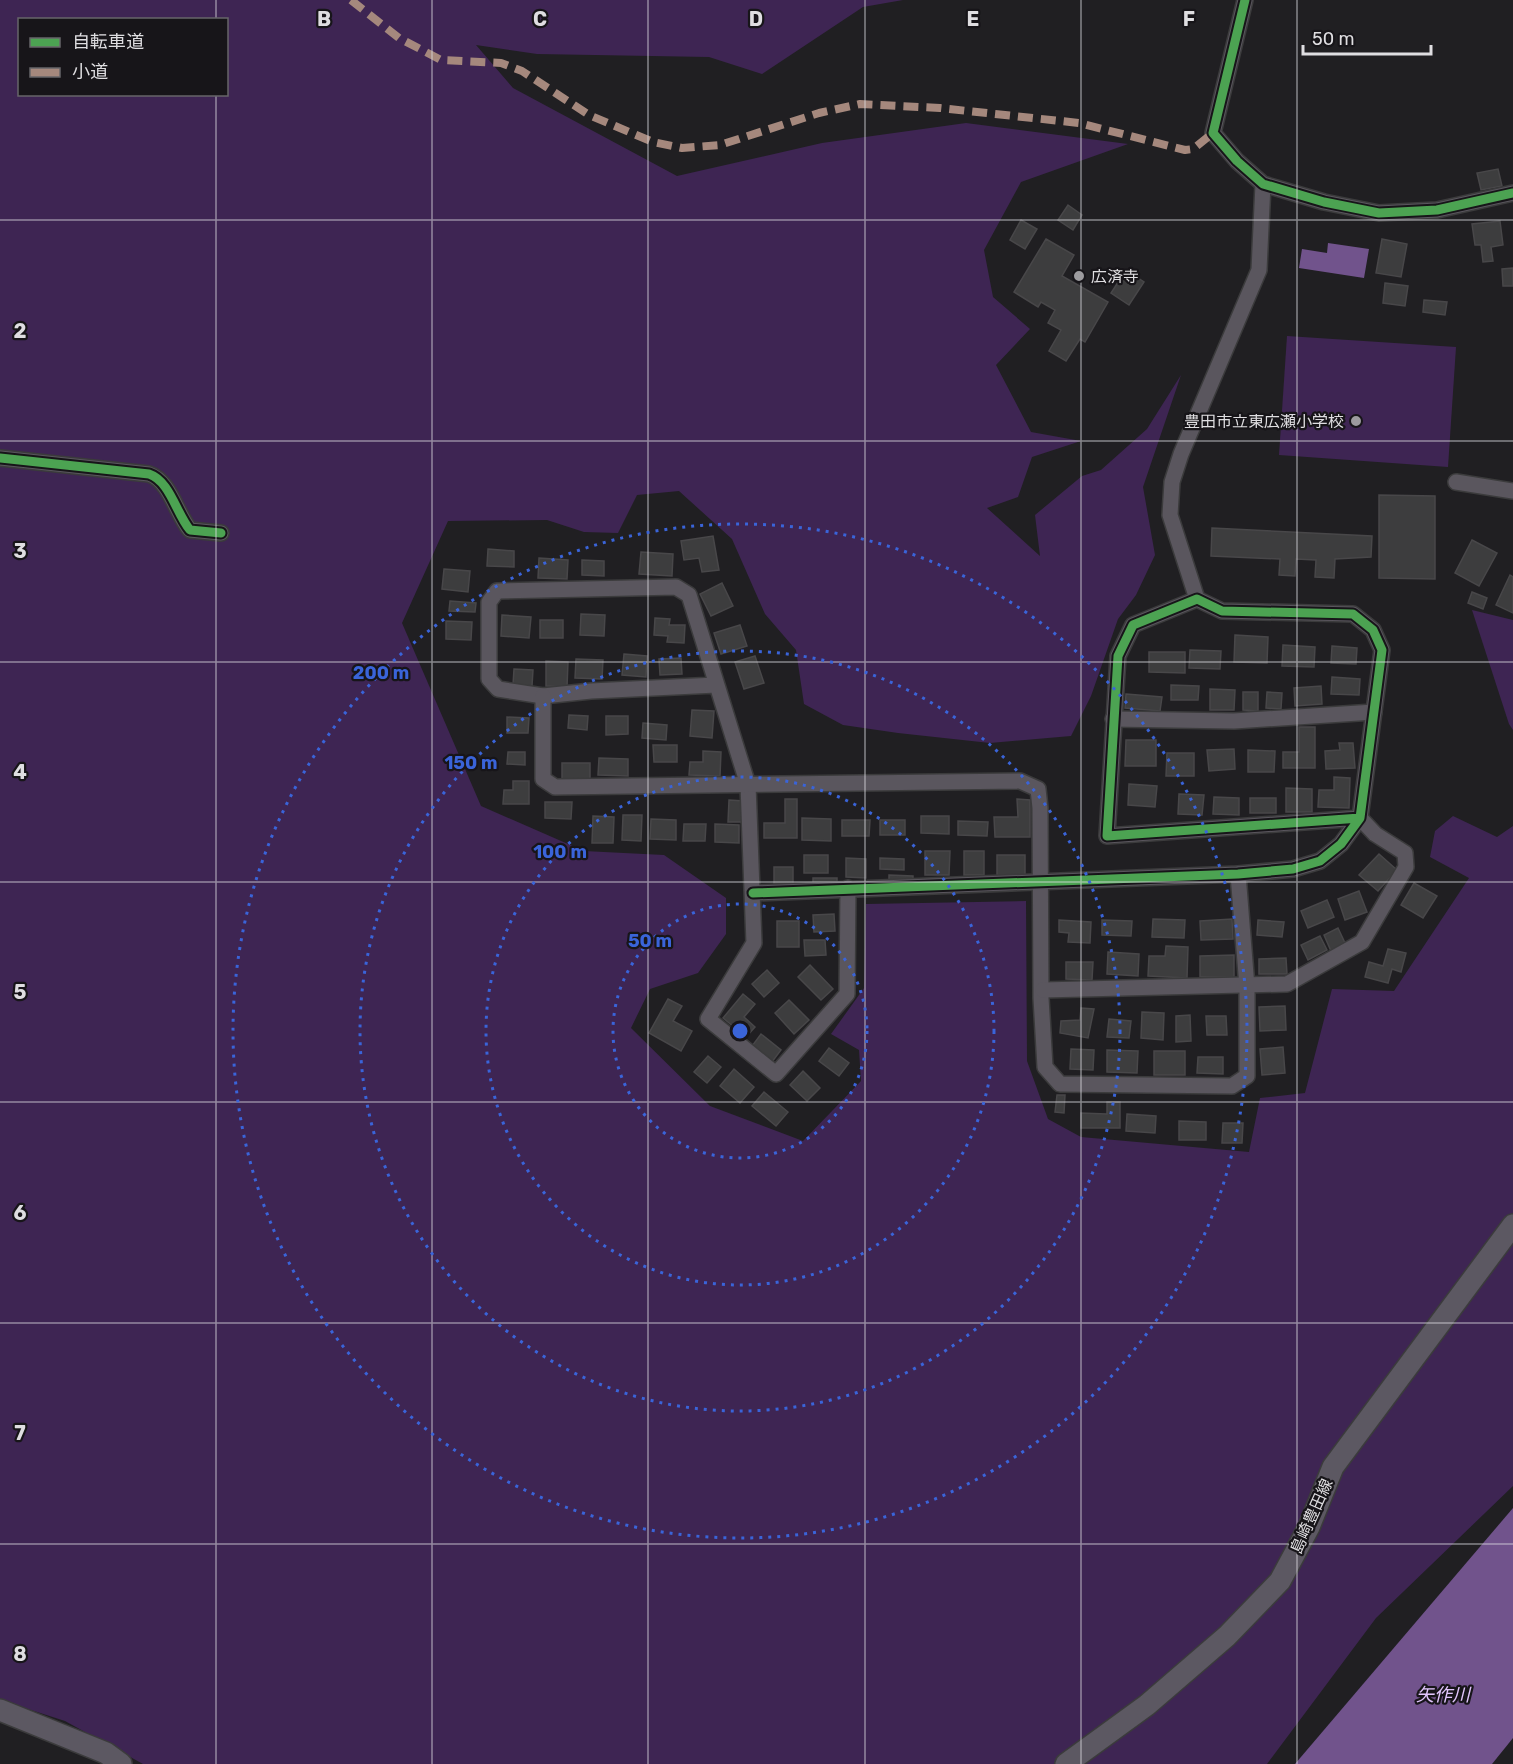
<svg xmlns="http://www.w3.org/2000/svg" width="1513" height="1764" font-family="Rubik,'Noto Sans JP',sans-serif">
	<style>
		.green { fill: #3e2553; fill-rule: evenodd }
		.water { fill: #71538c }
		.building { fill: #3d3d3e; stroke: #484749; stroke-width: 1.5 }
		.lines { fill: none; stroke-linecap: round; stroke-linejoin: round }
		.minor-casing { stroke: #3b3b3c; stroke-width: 18 }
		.secondary-casing { stroke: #3b3b3c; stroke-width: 24 }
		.minor { stroke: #5a565e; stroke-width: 15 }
		.secondary { stroke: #5c5862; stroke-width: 21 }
		.quiet { stroke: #a5887d; stroke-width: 8; stroke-dasharray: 15 8; stroke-linecap: butt }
		.cycleway-casing { stroke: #171519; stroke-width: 13 }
		.cycleway { stroke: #4ca352; stroke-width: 9 }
		.grid { fill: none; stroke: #dfdee1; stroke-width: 1.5; stroke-opacity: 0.55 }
		.ring { fill: none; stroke: #3a64d9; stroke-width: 3; stroke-dasharray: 3 6 }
		.poi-dot { fill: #9c9b9e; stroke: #171519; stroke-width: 2 }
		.labels { text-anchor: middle; stroke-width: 4.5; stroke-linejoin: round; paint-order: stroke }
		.poi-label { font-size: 16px; fill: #dfdee1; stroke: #171519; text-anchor: start }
		.street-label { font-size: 16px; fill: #dfdee1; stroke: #171519 }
		.water-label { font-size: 18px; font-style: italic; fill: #e2c6fd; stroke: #171519 }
		.grid-label { font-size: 20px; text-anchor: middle; font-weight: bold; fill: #dfdee1; stroke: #171519; stroke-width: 4.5; stroke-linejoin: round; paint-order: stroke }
		.centre { fill: #3a64d9; stroke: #171519; stroke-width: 3 }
		.ring-label { font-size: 18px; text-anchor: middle; font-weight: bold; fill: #3a64d9; stroke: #171519; stroke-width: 4.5; stroke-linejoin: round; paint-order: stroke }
	</style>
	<rect width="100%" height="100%" fill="#201f22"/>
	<g class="green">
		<path d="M0 0H903L863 7 762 74 709 57 537 54 476 45 513 88 677 176 822 143 966 123 1128 144 1021 182 984 250 993 297 1030 329 996 365 1031 432 1081 441 1032 457 1018 497 987 508 1040 556 1035 515 1082 476 1101 470 1147 429 1181 375 1143 487 1155 555 1136 595 1118 619 1091 696 1071 736 990 743 898 733 843 725 804 704 796 650 765 614 732 539 679 491 637 495 618 533 584 532 547 520 448 521 402 623 481 806 584 851 664 855 726 898V934L698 973 650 989 631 1028 710 1106 803 1141 861 1081 859 1050 831 1034 864 988 866 904 1026 901 1027 1061 1048 1119 1081 1137 1249 1152 1260 1098 1305 1093 1332 989 1394 991 1469 878 1430 857 1435 831 1453 816 1497 837 1513 826V1486L1376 1618 1267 1764H143L65 1721 0 1700ZM20 20H226V94H20Z"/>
		<polygon points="1287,336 1456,347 1448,467 1279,455"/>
		<polygon points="1472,610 1513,620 1513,730 1509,724"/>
	</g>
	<g class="water">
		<polygon points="1328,243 1369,249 1364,278 1299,268 1302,249 1327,253"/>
		<polygon points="1513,1508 1513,1738 1492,1764 1295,1764"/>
	</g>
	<g class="building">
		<polygon points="1498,169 1502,186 1481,190 1477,173"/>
		<polygon points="1068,205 1082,215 1073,230 1058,220"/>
		<polygon points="1021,220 1037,229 1025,249 1010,240"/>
		<polygon points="1500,221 1503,245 1491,247 1493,261 1483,262 1481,245 1475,245 1472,224"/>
		<polygon points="1046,239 1074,255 1062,276 1108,302 1085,342 1080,339 1066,361 1049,351 1061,330 1048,323 1055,310 1041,302 1038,307 1014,292"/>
		<polygon points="1382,239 1407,244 1401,277 1376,273"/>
		<polygon points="1513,268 1513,286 1503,286 1502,269"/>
		<polygon points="1126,270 1144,282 1129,305 1111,293"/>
		<polygon points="1385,283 1408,286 1405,306 1383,303"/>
		<polygon points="1424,300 1447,302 1445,315 1423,312"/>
		<polygon points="1379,495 1435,496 1435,579 1379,578"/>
		<polygon points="1212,528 1372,536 1371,557 1335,559 1334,578 1315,577 1316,560 1296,559 1295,576 1279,575 1280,559 1211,556"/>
		<polygon points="713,536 719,570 702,572 699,558 684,560 681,541"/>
		<polygon points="1472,540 1497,553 1479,586 1455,573"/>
		<polygon points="488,549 514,551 514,567 487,566"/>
		<polygon points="641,552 673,554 672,576 639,574"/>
		<polygon points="539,558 568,560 567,579 538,578"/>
		<polygon points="582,560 604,561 604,576 582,575"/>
		<polygon points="444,569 470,571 468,592 442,589"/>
		<polygon points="1510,575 1513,577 1513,613 1496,605"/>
		<polygon points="722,583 733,606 711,616 700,594"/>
		<polygon points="1472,592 1487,598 1483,609 1468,603"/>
		<polygon points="450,601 476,603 475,612 449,611"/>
		<polygon points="581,614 605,615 604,636 580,635"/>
		<polygon points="502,615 531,617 529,638 501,636"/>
		<polygon points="655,618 670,619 669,625 685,625 684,643 667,642 668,636 654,635"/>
		<rect x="540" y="620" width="23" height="18"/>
		<polygon points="446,621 472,622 471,640 446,639"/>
		<polygon points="740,625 747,646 721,654 714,633"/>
		<polygon points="1235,635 1268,637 1267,663 1234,662"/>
		<polygon points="1283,645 1315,647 1314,667 1282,666"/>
		<polygon points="1332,646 1357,648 1356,664 1331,663"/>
		<polygon points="1190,650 1221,651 1220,669 1189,668"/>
		<polygon points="1149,652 1185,652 1185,673 1149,672"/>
		<polygon points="624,654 647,656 646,677 622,675"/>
		<polygon points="755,656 764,683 744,689 735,662"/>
		<polygon points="681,658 682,674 660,675 659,659"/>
		<polygon points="576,659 603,660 602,679 575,678"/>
		<polygon points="546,661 568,662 567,687 546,686"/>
		<polygon points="514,669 533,670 532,686 513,685"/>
		<polygon points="1332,677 1360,679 1359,695 1331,694"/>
		<polygon points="1171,685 1199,686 1198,700 1171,700"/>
		<polygon points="1321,686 1322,704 1295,706 1294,688"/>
		<polygon points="1210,689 1235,690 1234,710 1210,710"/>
		<polygon points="1243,692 1258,692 1258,711 1243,710"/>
		<polygon points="1267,692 1282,693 1281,709 1266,708"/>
		<polygon points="1126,694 1162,697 1160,711 1125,708"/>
		<polygon points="692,710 714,711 712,738 690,736"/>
		<polygon points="569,715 588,716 587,730 568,728"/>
		<polygon points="606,716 628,716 628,734 606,735"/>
		<polygon points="507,717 529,718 528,733 507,733"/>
		<polygon points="643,723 667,725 666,740 642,738"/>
		<polygon points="1299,727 1315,727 1315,768 1283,768 1283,752 1299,752"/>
		<polygon points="1126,740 1156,740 1156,766 1125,766"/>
		<polygon points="1339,743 1353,743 1355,768 1326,769 1325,751 1340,750"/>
		<polygon points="653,745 677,745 677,762 654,762"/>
		<polygon points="1234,749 1235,769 1209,771 1207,750"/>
		<polygon points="1248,750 1275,751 1274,772 1248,772"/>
		<polygon points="703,751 721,752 720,776 689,775 690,762 703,762"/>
		<polygon points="508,752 525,752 525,765 507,764"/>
		<polygon points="1167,753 1194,753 1194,776 1166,776"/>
		<polygon points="599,758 628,759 628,776 598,775"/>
		<polygon points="562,763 590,763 590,781 562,780"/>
		<polygon points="1334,777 1350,778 1349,808 1318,807 1319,790 1334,790"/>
		<polygon points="513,781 529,781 529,804 503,804 504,790 513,790"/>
		<polygon points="1129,784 1157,786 1155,807 1128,805"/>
		<polygon points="1286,788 1312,789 1312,812 1286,812"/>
		<polygon points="1179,794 1204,795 1202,815 1178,814"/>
		<polygon points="1214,797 1239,798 1239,815 1213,814"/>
		<rect x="1250" y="798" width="26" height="15"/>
		<polygon points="785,799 797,799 797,838 764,838 764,823 785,823"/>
		<polygon points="1017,799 1030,800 1030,837 995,837 994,817 1018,817"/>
		<polygon points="729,800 744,801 743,822 728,822"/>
		<polygon points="545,802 572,802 571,819 545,818"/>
		<polygon points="623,815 642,815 641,841 622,840"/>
		<polygon points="593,816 614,817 613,843 592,843"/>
		<polygon points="921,816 949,816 949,834 921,833"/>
		<polygon points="802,818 831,819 831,841 802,840"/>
		<polygon points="651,819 676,820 676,840 650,839"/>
		<polygon points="842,820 870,820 869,836 842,836"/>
		<rect x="880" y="820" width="25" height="15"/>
		<polygon points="958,821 988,822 987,836 958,835"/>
		<polygon points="684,824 706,824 705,841 683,841"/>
		<polygon points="715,824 739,825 739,843 715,842"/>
		<polygon points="925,851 950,851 949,875 925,875"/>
		<rect x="964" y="851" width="20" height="24"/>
		<polygon points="1379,854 1397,870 1378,891 1359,875"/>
		<rect x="804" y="855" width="24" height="18"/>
		<rect x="997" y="855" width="28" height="21"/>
		<polygon points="846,858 866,859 866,878 846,877"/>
		<polygon points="880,858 904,859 904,870 880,869"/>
		<rect x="774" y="867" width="19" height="17"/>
		<polygon points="889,875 913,876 913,886 889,886"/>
		<rect x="813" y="878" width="24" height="10"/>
		<polygon points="1414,883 1437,896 1423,918 1401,905"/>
		<polygon points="1359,891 1367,912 1345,920 1338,899"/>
		<polygon points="1327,900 1334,917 1308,928 1301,911"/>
		<polygon points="834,914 835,931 814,932 813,915"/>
		<polygon points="1153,919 1185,920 1184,938 1152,937"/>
		<polygon points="1232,919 1233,939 1201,940 1200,921"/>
		<polygon points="1059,920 1091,922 1090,943 1068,942 1069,933 1059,932"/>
		<polygon points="1102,920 1132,921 1131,936 1102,935"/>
		<polygon points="1258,920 1284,922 1282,937 1257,935"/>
		<rect x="777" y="921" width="22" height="26"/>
		<polygon points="1338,928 1346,945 1331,951 1324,935"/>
		<polygon points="1320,936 1327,950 1308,960 1301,945"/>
		<polygon points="804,940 825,940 826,955 805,956"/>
		<polygon points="1166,946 1188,947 1187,978 1148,976 1149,956 1165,956"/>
		<polygon points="1388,949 1406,953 1401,972 1392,969 1388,983 1365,977 1369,962 1383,966"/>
		<polygon points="1108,952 1139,954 1138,976 1107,974"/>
		<polygon points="1234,955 1234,977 1200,977 1200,956"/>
		<polygon points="1286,958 1287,974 1259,974 1259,959"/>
		<polygon points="1066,962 1093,962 1092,980 1066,979"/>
		<polygon points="810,965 833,989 821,1000 798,977"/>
		<polygon points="767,970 779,983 764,997 752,984"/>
		<polygon points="743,994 755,1004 744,1017 755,1027 746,1037 723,1018"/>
		<polygon points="668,999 682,1006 673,1021 692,1031 681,1051 649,1033"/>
		<polygon points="789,1000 809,1020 794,1034 775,1013"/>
		<polygon points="1285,1006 1286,1030 1260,1031 1259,1007"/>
		<polygon points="1081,1008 1094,1009 1088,1038 1060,1033 1061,1021 1080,1020"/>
		<polygon points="1142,1012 1164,1013 1163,1040 1141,1038"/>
		<polygon points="1190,1015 1191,1041 1176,1042 1176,1016"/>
		<polygon points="1206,1016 1226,1016 1227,1035 1207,1035"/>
		<polygon points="1109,1019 1131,1021 1129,1038 1107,1037"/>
		<polygon points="761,1034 781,1050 772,1062 752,1046"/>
		<polygon points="1283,1047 1285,1073 1262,1075 1260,1049"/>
		<polygon points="829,1048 849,1063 839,1076 819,1061"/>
		<polygon points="1071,1049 1094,1050 1093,1070 1070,1069"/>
		<polygon points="1107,1050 1138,1051 1137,1073 1107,1072"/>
		<rect x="1154" y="1051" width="31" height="24"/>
		<polygon points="708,1056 721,1067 707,1083 694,1072"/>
		<polygon points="1198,1057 1223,1057 1223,1074 1197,1073"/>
		<polygon points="734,1069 754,1087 740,1103 720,1086"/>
		<polygon points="803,1071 820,1088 807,1101 790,1085"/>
		<polygon points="764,1092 788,1112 776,1126 752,1106"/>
		<polygon points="1057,1095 1065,1095 1064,1113 1055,1112"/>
		<polygon points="1107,1102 1120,1102 1120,1128 1081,1128 1081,1113 1107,1114"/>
		<polygon points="1127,1114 1156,1116 1155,1133 1126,1131"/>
		<polygon points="1179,1121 1206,1122 1206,1140 1179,1140"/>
		<polygon points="1223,1123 1243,1123 1242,1143 1222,1143"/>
	</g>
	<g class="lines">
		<defs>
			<g id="minor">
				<polyline points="1245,0 1213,133 1237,161 1263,184 1324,202 1379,213 1437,210 1513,193"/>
				<path d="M0 458 149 474C170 481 176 513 190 530L221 533"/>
				<polyline points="1456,482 1513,491"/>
				<polyline points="1197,599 1170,515 1172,482 1181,454 1259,270 1263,184"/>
				<polyline points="716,685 591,691 543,696 498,689 489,679 489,602 497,591 676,587 689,595 748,785 754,943 708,1019 776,1074 847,994 848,888"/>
				<polyline points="543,696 543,779 555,787 1020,781 1038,789 1040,808 1041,998 1045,1067 1060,1084 1232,1086 1247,1076 1247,987 1238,874"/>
				<polyline points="1113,719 1234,721 1374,712"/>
				<polyline points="753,893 1238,874 1293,869 1320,861 1341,844 1360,818 1382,650 1373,630 1353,614 1222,611 1197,599 1133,625 1118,656 1107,836 1360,818"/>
				<polyline points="1043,990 1287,984 1362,942 1406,867 1405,853 1375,834 1360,818"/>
			</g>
			<g id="secondary">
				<polyline points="0,1710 106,1753 121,1764"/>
				<polyline points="1066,1764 1147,1705 1227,1636 1280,1581 1309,1527 1333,1467 1513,1225"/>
			</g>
		</defs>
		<use href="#minor" class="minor-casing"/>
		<use href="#secondary" class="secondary-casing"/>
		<use href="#minor" class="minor"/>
		<use href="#secondary" class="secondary"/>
		<polyline class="quiet" points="351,0 399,38 441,60 501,63 522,71 589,115 653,142 682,148 720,145 819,113 860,104 940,108 1079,123 1185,150 1193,149 1213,133"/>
		<defs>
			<g id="cycleway">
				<polyline points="1245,0 1213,133 1237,161 1263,184 1324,202 1379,213 1437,210 1513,193"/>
				<path d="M0 458 149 474C170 481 176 513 190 530L221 533"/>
				<polyline points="753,893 1238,874 1293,869 1320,861 1341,844 1360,818 1382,650 1373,630 1353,614 1222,611 1197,599 1133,625 1118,656 1107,836 1360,818"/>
			</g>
		</defs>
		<use href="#cycleway" class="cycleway-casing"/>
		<use href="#cycleway" class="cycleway"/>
	</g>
	<path class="grid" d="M216 0V20M432 0V1764M648 0V1764M865 0V1764M1081 0V1764M1297 0V1764M216 94V1764M0 220H1513M0 441H1513M0 662H1513M0 882H1513M0 1102H1513M0 1323H1513M0 1544H1513"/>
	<g class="ring">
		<circle cx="740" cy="1031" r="127"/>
		<circle cx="740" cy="1031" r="254"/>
		<circle cx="740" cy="1031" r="380"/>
		<circle cx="740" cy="1031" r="507"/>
	</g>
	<g class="poi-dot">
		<circle cx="1079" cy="276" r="6"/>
		<circle cx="1356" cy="421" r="6"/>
	</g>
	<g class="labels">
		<g class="poi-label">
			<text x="1091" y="282">広済寺</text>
			<text x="1344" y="427" text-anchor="end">豊田市立東広瀬小学校</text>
		</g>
		<g class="street-label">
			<text transform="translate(1311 1516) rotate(-66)" y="6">島崎豊田線</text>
		</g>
		<g class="water-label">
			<text x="1443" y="1701">矢作川</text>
		</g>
	</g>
	<g class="grid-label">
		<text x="324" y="26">B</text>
		<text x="540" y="26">C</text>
		<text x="756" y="26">D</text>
		<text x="973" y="26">E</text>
		<text x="1189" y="26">F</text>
		<text x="20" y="338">2</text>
		<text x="20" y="558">3</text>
		<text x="20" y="779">4</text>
		<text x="20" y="999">5</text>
		<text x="20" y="1220">6</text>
		<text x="20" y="1440">7</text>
		<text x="20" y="1661">8</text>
	</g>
	<circle cx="740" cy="1031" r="9" class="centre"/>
	<g class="ring-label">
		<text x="381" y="679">200 m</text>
		<text x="471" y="769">150 m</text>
		<text x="560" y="858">100 m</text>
		<text x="650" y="947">50 m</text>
	</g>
	<rect x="18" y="18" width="210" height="78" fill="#171519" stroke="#676569" stroke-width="1.5"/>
	<rect x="30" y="38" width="30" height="9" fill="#4ca352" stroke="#676569" stroke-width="1.5"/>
	<text x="72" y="48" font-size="18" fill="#dfdee1">自転車道</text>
	<rect x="30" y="68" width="30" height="9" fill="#a5887d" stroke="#676569" stroke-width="1.5"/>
	<text x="72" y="78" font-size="18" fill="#dfdee1">小道</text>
	<path d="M1303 45v9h128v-9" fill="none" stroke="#dfdee1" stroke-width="3"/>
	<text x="1312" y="45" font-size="18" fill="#dfdee1" stroke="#171519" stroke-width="4.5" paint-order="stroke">50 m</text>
</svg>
